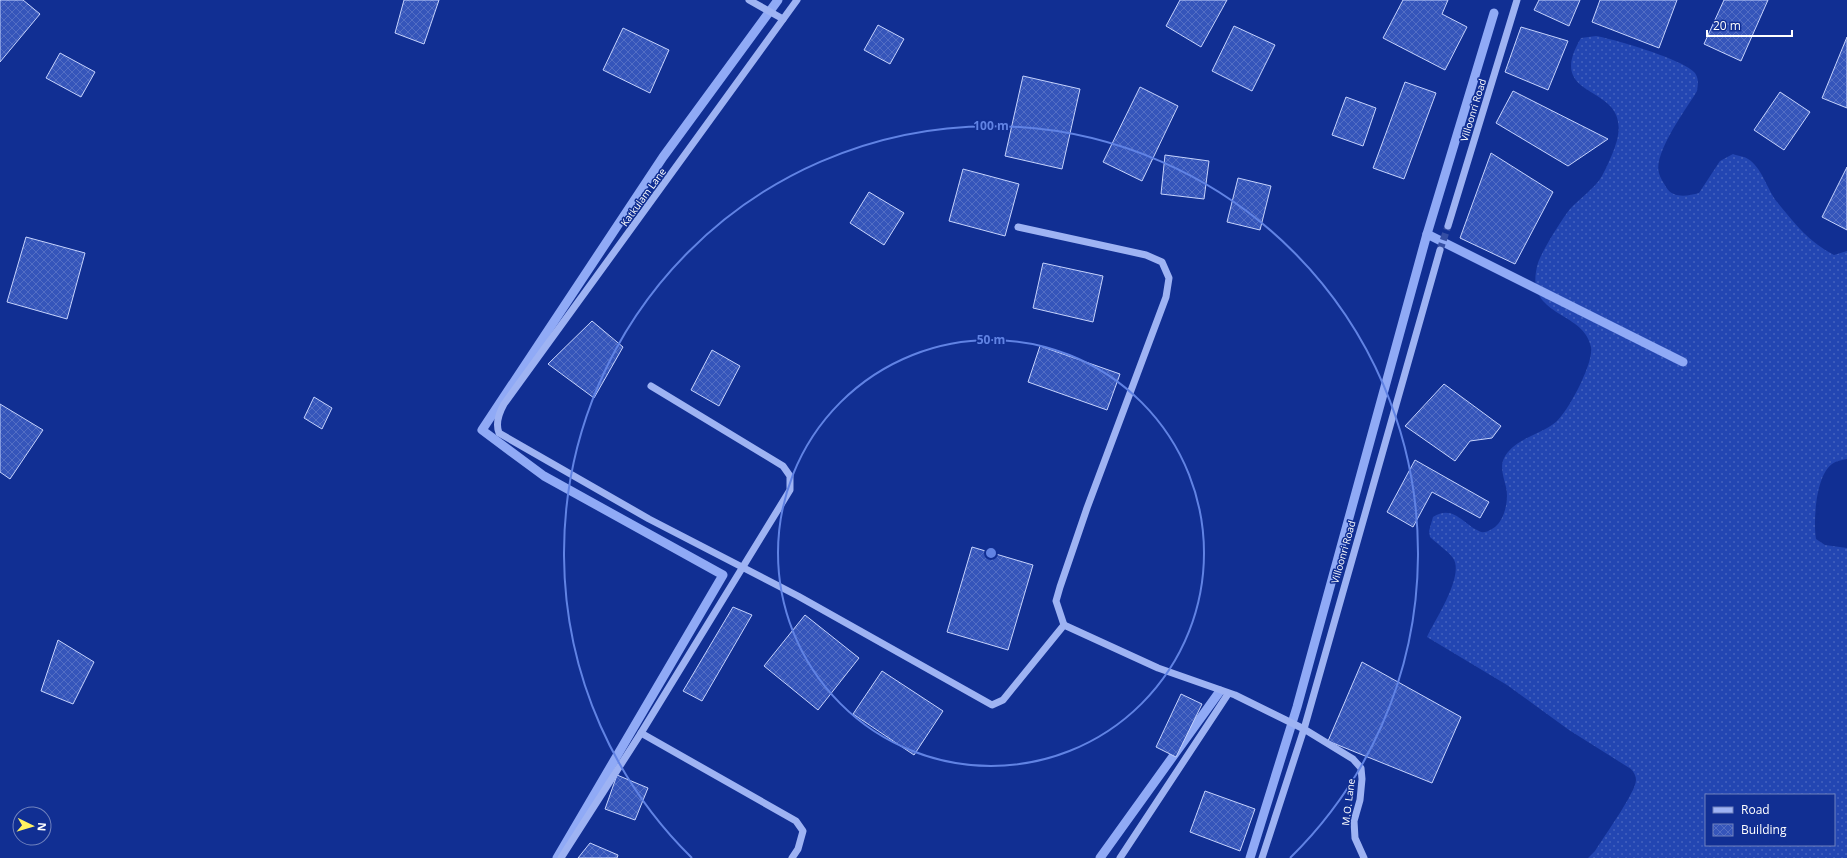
<svg xmlns="http://www.w3.org/2000/svg" width="1847" height="858" font-family="'Open Sans',sans-serif">
	<style>
		.grass { fill: url(#grass-dots); fill-rule: evenodd }
		.lines { fill: none; stroke-linecap: round; stroke-linejoin: round }
		.stream { stroke: #90aaf6; stroke-width: 9 }
		.building { fill: url(#building-cross-hatch); stroke: #c6d3fd }
		.minor-tunnel { stroke: #354ea3; stroke-width: 7; stroke-dasharray: 7 3.5; stroke-linecap: butt }
		.minor { stroke: #9eb3f3; stroke-width: 7 }
		.ring { fill: none; stroke: #6183e4; stroke-width: 2 }
		.labels { text-anchor: middle; stroke-width: 3; stroke-linejoin: round; paint-order: stroke }
		.street-label { font-size: 10px; fill: #fff; stroke: #112f93 }
		.centre { fill: #6183e4; stroke: #112f93; stroke-width: 2 }
		.ring-label { font-size: 12px; text-anchor: middle; font-weight: bold; fill: #6183e4; stroke: #112f93; stroke-width: 3; stroke-linejoin: round; paint-order: stroke }
	</style>
	<defs>
		<pattern id="grass-dots" width="8" height="8" patternUnits="userSpaceOnUse"><rect width="8" height="8" fill="#2346b2"/><path d="M2 2h.1M6 6h.1" fill="none" stroke="#4462be" stroke-width="1.8" stroke-linecap="round"/></pattern>
		<pattern id="building-cross-hatch" width="8" height="8" patternUnits="userSpaceOnUse"><rect width="8" height="8" fill="#3555ba"/><path d="M0 0l8 8M0 8l8-8" fill="none" stroke="#536ec4"/></pattern>
	</defs>
	<rect width="100%" height="100%" fill="#112f93"/>
	<path class="grass" d="M1596 36C1614 39 1685 60 1695 73 1699 79 1698 84 1697 91 1687 108 1653 153 1659 173 1660 178 1664 183 1666 187 1673 199 1688 196 1699 193L1720 161 1733 154C1738 156 1744 156 1748 159 1761 166 1768 191 1777 202 1795 224 1809 242 1834 255L1847 251V459C1842 460 1836 461 1832 464 1816 475 1813 521 1816 539L1825 545 1847 548V858H1588L1595 851C1603 838 1636 792 1636 780 1636 776 1634 772 1631 769L1569 730 1507 685 1427 637C1435 620 1465 575 1453 558 1447 550 1437 544 1430 537L1429 531 1433 517C1454 504 1463 525 1481 532 1487 533 1490 530 1495 527 1505 519 1509 499 1506 487 1503 474 1498 464 1508 452 1521 437 1541 434 1556 422 1568 412 1594 363 1591 347 1583 309 1522 318 1538 263 1542 251 1562 219 1570 209 1580 198 1595 188 1602 176 1607 167 1617 145 1618 135 1627 82 1543 102 1581 38ZM1706 795H1834V845H1706Z"/>
	<g class="lines">
		<g class="stream">
			<polyline points="1427,234 1683,362"/>
			<polyline points="557,858 723,575 544,476 482,430 663,157 778,0"/>
			<polyline points="1100,858 1220,691"/>
			<polyline points="1250,858 1297,707 1427,234 1494,13"/>
		</g>
	</g>
	<g class="building">
		<polygon points="0,0 23,0 40,14 0,62"/>
		<polygon points="404,0 439,0 424,44 395,33"/>
		<polygon points="1180,0 1227,0 1201,47 1166,26"/>
		<polygon points="1403,0 1448,0 1442,14 1467,27 1445,70 1383,38"/>
		<polygon points="1539,0 1580,0 1569,26 1534,10"/>
		<polygon points="1600,0 1677,0 1659,48 1592,22"/>
		<polygon points="1724,0 1768,0 1741,61 1704,44"/>
		<polygon points="878,25 904,39 890,64 864,50"/>
		<polygon points="1234,26 1275,45 1252,91 1212,71"/>
		<polygon points="1521,27 1568,41 1548,90 1505,72"/>
		<polygon points="623,28 669,50 650,93 603,70"/>
		<polygon points="1847,37 1847,108 1822,98"/>
		<polygon points="60,53 95,72 81,97 46,78"/>
		<polygon points="1023,76 1080,89 1062,169 1005,156"/>
		<polygon points="1405,82 1436,93 1404,179 1373,168"/>
		<polygon points="1140,87 1178,106 1142,181 1103,162"/>
		<polygon points="1513,91 1608,139 1568,166 1496,123"/>
		<polygon points="1780,92 1810,112 1784,150 1754,130"/>
		<polygon points="1346,97 1376,108 1363,146 1332,135"/>
		<polygon points="1491,153 1553,192 1515,264 1460,238"/>
		<polygon points="1165,155 1209,161 1204,199 1161,194"/>
		<polygon points="1847,167 1847,230 1822,217"/>
		<polygon points="963,169 1019,184 1005,236 949,221"/>
		<polygon points="1238,178 1271,186 1260,230 1227,222"/>
		<polygon points="869,192 904,213 884,245 850,223"/>
		<polygon points="26,237 85,253 67,319 7,302"/>
		<polygon points="1043,263 1103,276 1093,322 1033,308"/>
		<polygon points="592,321 623,347 594,398 548,364"/>
		<polygon points="1040,346 1120,374 1107,410 1028,382"/>
		<polygon points="712,350 740,366 719,406 691,390"/>
		<polygon points="1444,384 1501,426 1492,438 1470,441 1455,461 1405,426"/>
		<polygon points="314,397 332,408 322,429 304,418"/>
		<polygon points="0,404 43,430 10,479 0,472"/>
		<polygon points="1415,460 1489,502 1480,518 1432,492 1413,527 1387,512"/>
		<polygon points="972,547 1033,565 1008,650 947,632"/>
		<polygon points="733,607 752,615 702,701 683,691"/>
		<polygon points="805,615 859,658 818,710 764,666"/>
		<polygon points="58,640 94,662 73,704 41,691"/>
		<polygon points="1362,662 1461,717 1432,783 1328,741"/>
		<polygon points="882,671 943,711 914,755 853,714"/>
		<polygon points="1181,694 1202,704 1176,757 1156,747"/>
		<polygon points="617,775 648,788 635,820 605,809"/>
		<polygon points="1205,791 1255,809 1240,851 1190,832"/>
		<polygon points="590,843 618,855 617,858 578,858"/>
	</g>
	<g class="lines">
		<polyline class="minor-tunnel" points="1440,250 1448,226"/>
		<g class="minor">
			<polyline points="749,0 783,19"/>
			<path d="M797 0 504 404C499 413 495 423 499 433L649 519 798 596 992 705 1003 700 1064 625 1158 668 1235 695 1304 729 1353 759 1361 768 1362 779 1360 800 1354 821 1355 838 1364 858"/>
			<polyline points="1448,226 1517,0"/>
			<polyline points="1018,227 1146,255 1162,262 1169,278 1166,297 1087,508 1060,587 1056,601 1064,625"/>
			<polyline points="641,733 796,821 803,831 798,849 792,858"/>
			<polyline points="561,858 641,733 790,490 790,476 783,466 651,386"/>
			<polyline points="1120,858 1228,694"/>
			<polyline points="1262,858 1304,729 1440,250"/>
		</g>
	</g>
	<g class="ring">
		<circle cx="991" cy="553" r="213"/>
		<path d="M692 858A427 427 0 1 1 1290 858"/>
	</g>
	<g class="labels">
		<g class="street-label">
			<text transform="translate(1473 110) rotate(-73)" y="4">Villoonri Road</text>
			<text transform="translate(643 197) rotate(-54)" y="4">Katkulam Lane</text>
			<text transform="translate(1343 552) rotate(-74)" y="4">Villoonri Road</text>
			<text transform="translate(1348 802) rotate(-83)" y="4">M.O. Lane</text>
		</g>
	</g>
	<circle cx="991" cy="553" r="6" class="centre"/>
	<g class="ring-label">
		<text x="991" y="130">100 m</text>
		<text x="991" y="344">50 m</text>
	</g>
	<rect x="1705" y="794" width="130" height="52" fill="#112f93" stroke="#7082be"/>
	<rect x="1713" y="807" width="20" height="6" fill="#9eb3f3" stroke="#7082be"/>
	<text x="1741" y="814" font-size="12" fill="#ffffff">Road</text>
	<rect x="1713" y="824" width="20" height="12" fill="url(#building-cross-hatch)" stroke="#7082be"/>
	<text x="1741" y="834" font-size="12" fill="#ffffff">Building</text>
	<g transform="translate(32 826) rotate(95)"><circle r="19" fill="#112f93" stroke="#7082be"/>
	<path d="M0-3L7 15L0 10L-7 15Z" fill="#fff260"/>
	<text y="-6" font-size="11" font-weight="bold" text-anchor="middle" fill="#ffffff">N</text>
	</g>
	<path d="M1707 30v6h85v-6" fill="none" stroke="#ffffff" stroke-width="2"/>
	<text x="1713" y="30" font-size="12" fill="#ffffff" stroke="#112f93" stroke-width="3" paint-order="stroke">20 m</text>
</svg>
